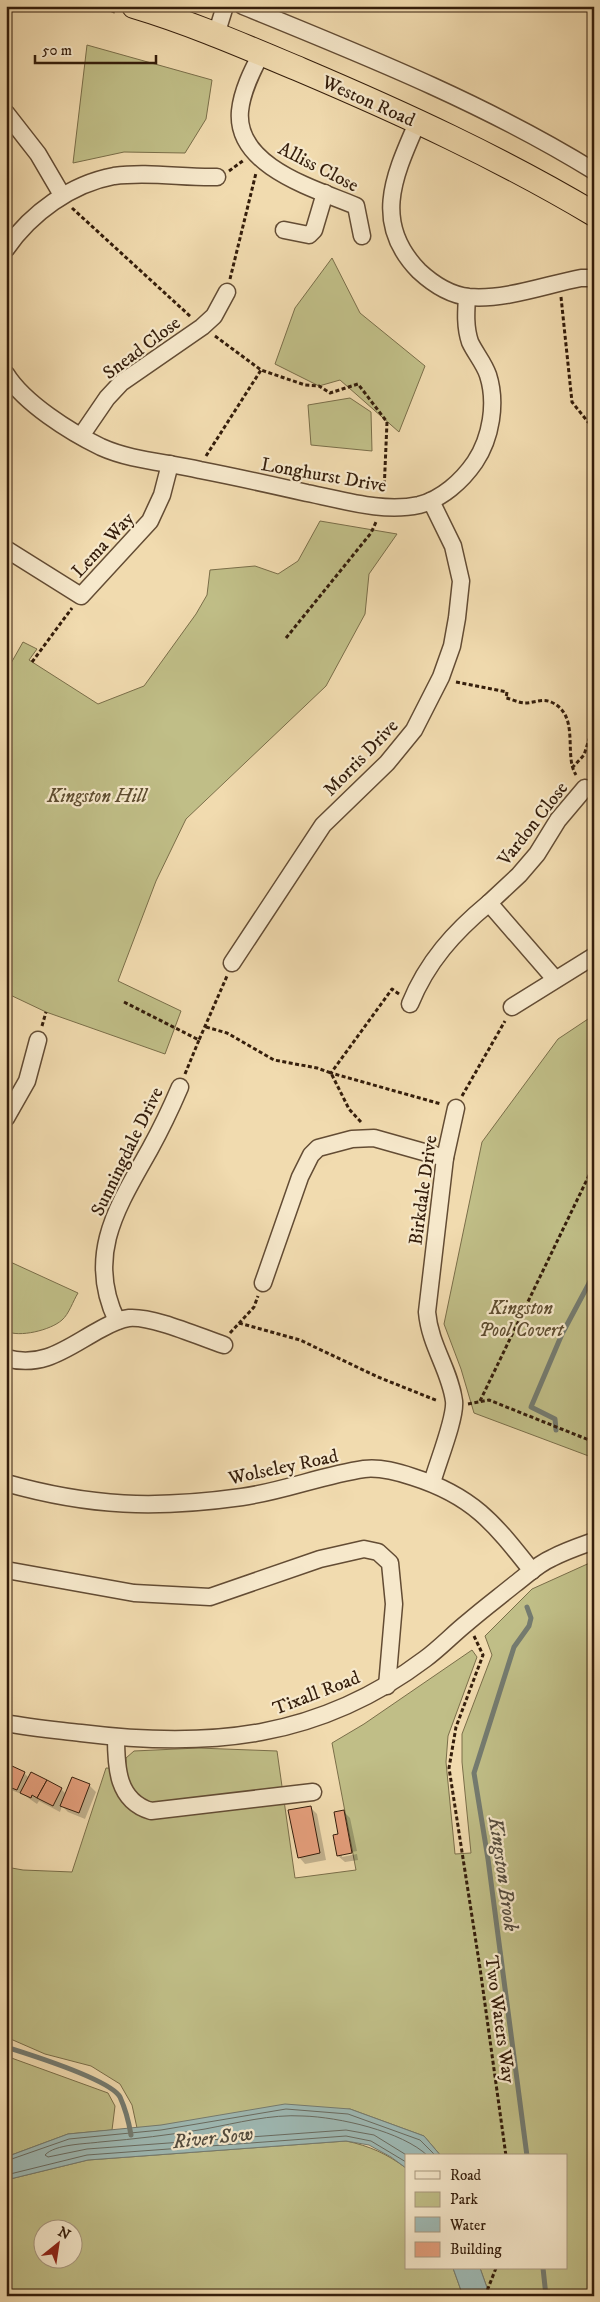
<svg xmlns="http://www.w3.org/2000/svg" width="600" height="2302" font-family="'IM FELL DW Pica',serif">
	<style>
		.green { fill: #c0be87; stroke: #7a6e49; fill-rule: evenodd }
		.water { fill: #9eb9b4; stroke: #747b70 }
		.shadow { fill: #0003 }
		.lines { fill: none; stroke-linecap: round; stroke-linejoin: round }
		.shore { stroke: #696b60; stroke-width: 1 }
		.stream { stroke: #747b70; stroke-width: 5 }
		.building { fill: #e49e7b; stroke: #341d0b }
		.minor-casing { stroke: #634c34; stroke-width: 19 }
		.highway-casing { stroke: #341d0b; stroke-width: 26 }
		.path { stroke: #341d0b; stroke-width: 3; stroke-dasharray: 4 2.5; stroke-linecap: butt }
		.minor { stroke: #f6e8cb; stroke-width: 16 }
		.highway { stroke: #f1dbaf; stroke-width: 24 }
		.labels { text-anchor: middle; stroke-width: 4.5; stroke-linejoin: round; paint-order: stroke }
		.street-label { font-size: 19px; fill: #341d0b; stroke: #f6e8cb }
		.park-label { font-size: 19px; font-style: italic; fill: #5e4d30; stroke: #f6e8cb }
		.water-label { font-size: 20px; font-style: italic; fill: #544c3e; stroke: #f6e8cb }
	</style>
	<rect width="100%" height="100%" fill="#f1dbaf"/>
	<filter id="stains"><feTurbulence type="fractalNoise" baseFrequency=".004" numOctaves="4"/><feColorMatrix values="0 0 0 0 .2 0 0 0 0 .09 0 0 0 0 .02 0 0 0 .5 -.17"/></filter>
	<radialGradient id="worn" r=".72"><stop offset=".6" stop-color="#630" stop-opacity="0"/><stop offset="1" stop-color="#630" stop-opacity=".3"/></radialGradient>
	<g class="green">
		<polygon points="87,45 212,80 206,119 185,153 124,152 73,163"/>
		<polygon points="332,258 360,313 425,366 399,432 340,380 319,386 275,364 295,308"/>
		<polygon points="350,398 371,412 372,451 311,445 308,405"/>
		<polygon points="320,521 397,534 369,574 365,614 326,686 186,819 156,881 118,981 181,1011 165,1054 46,1012 6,993 6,672 23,642 37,649 29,660 98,704 144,686 196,614 207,595 210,570 255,566 278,574 298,561"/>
		<polygon points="594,1015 594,1458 474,1413 461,1369 444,1324 482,1142 558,1039"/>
		<path d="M6 1260 78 1293C73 1301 69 1314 62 1320 51 1330 19 1338 6 1331Z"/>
		<polygon points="594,1561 594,2296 550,2296 550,2290 543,2290 542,2296 490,2296 480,2268 566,2268 566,2156 441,2156 424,2136 350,2109 137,2128 132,2105 120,2084 91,2066 45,2054 6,2037 6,1867 23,1870 72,1872 106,1768 126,1769 126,1758 134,1751 198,1748 277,1751 295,1878 356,1870 332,1743 364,1724 472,1650 477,1657 448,1736 446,1762 455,1854 471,1853 462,1762 462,1734 492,1655 485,1636 532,1589"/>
		<polygon points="6,2056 108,2093 115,2106 112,2130 68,2134 6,2157"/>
		<path d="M346 2141C370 2146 387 2154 406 2168V2268H453L463 2296H6V2180L88 2160ZM42 2230H72V2260H42Z"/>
	</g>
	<g class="water">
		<polygon points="285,2104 350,2109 424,2136 441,2156 406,2156 406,2168 391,2157 369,2145 346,2141 88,2160 6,2180 6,2157 68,2134 161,2125"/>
		<polygon points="453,2268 480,2268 490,2296 463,2296"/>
	</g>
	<g class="shadow">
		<polygon points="6,1765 24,1773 29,1778 32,1773 61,1789 66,1794 89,1785 96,1792 85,1819 68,1812 62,1806 60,1812 39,1801 37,1804 24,1795 6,1788"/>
		<polygon points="310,1807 317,1814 326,1860 305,1864 299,1857"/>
		<polygon points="343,1811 350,1818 357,1851 342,1854 342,1857 357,1854 358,1860 345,1862 338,1856"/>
	</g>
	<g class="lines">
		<g class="shore">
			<path d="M408 2156 374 2135 346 2130 87 2149 48 2157 45 2155C55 2144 86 2144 100 2142 135 2139 170 2135 205 2129 237 2123 271 2114 303 2116 338 2117 402 2131 428 2156"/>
			<polyline points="6,2161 69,2139 161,2130 286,2109 348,2114 420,2140 436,2156"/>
			<polyline points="6,2175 87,2155 346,2136 371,2141 406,2162"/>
		</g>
		<g class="stream">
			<polyline points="556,1430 555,1419 531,1407 562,1334 594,1274"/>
			<path d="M6 2047C28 2054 110 2079 120 2097 125 2108 129 2123 131 2135"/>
			<polyline points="527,2156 488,1859 474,1773 514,1647 529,1626 531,1618 527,1607"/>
			<polyline points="543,2268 546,2296"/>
		</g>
	</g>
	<g class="building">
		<polygon points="6,1764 12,1766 6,1778"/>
		<polygon points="12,1766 25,1772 17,1790 6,1786 6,1778"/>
		<polygon points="31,1772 47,1780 37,1798 32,1795 31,1798 20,1793"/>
		<polygon points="72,1777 90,1784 79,1813 60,1806"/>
		<polygon points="47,1780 62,1788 53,1806 37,1798"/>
		<polygon points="311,1806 320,1853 298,1858 288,1810"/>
		<polygon points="344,1810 352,1853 337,1856 333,1835 338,1834 334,1812"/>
	</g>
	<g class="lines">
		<defs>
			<g id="minor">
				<path d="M243 6C363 55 484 103 594 171"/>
				<polyline points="216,35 225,6"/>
				<path d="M261 54C252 71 242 91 240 111 235 167 316 189 356 206L362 236"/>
				<polyline points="6,113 38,154 62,195"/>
				<path d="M418 121C395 174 371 222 419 271 433 284 450 295 469 297 506 300 545 285 581 278H594"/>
				<polyline points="284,230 309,235 314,230 325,193"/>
				<path d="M6 249C31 213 71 184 114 176 148 171 184 178 217 177"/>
				<path d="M6 374C24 403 70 432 101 447 132 461 167 462 200 470 236 477 272 485 307 493 343 500 383 513 419 505 442 499 462 481 475 462 491 438 497 403 488 375 484 363 475 353 470 342 465 327 466 312 467 297"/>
				<polyline points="81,436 107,398 121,383 202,327 214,316 227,292"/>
				<polyline points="6,549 81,596 150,521 162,495 170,464"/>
				<polyline points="232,963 323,825 387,763 414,730 441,677 452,646 457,618 461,581 453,546 431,501"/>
				<polyline points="555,979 489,903 519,875 537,854 558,820 585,788"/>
				<path d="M410 1004C427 962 454 932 489 903"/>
				<polyline points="512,1007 594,956"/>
				<polyline points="6,1118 27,1081 38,1040"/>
				<polyline points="263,1283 300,1177 311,1155 318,1148 352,1139 374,1138 445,1158"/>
				<path d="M117 1321C85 1255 118 1206 150 1149 161 1129 171 1108 180 1087"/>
				<path d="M6 1358C44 1369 69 1346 101 1329 110 1324 119 1319 129 1318 153 1316 200 1337 224 1345"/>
				<path d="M6 1483C91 1507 156 1509 242 1497 284 1491 323 1475 364 1469 381 1467 398 1472 413 1477 473 1496 494 1523 532 1571"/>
				<path d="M432 1483C437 1464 456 1418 454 1401 450 1370 430 1346 427 1312L445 1158 456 1108"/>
				<polyline points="6,1570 134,1593 210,1597 320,1559 364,1549 378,1552 390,1563 394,1604 387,1686"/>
				<path d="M6 1723C31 1728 56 1730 81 1733 209 1749 319 1739 425 1659 440 1648 453 1634 468 1622 483 1609 499 1597 515 1584 527 1575 538 1564 552 1558 565 1551 580 1546 594 1541"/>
				<path d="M116 1737C116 1767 117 1801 151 1811L313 1792"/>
			</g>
			<path id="highway" d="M134 6C191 23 246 47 301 70 402 113 500 158 594 214"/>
		</defs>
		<use href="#minor" class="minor-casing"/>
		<use href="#highway" class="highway-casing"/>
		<g class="path">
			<polyline points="99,6 117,13"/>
			<polyline points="229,171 244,160"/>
			<polyline points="72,208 191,317"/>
			<polyline points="230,279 256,173"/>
			<polyline points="561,297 572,402 588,422 594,422"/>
			<polyline points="215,336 261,370 305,385 319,386 330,393 358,384 387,422 384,492"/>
			<polyline points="206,456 261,370"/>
			<polyline points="286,638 371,533 376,522"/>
			<polyline points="32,662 72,608"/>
			<path d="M456 682 507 692 506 698C512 699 519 703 525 703 534 703 542 698 551 702 581 715 563 755 576 775"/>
			<polyline points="572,768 584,755 594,724"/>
			<polyline points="399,994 392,989 331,1073 441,1104"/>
			<polyline points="124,1002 199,1040 227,976"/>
			<polyline points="42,1026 46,1012"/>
			<polyline points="206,1027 227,1033 274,1060 317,1068 331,1073 349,1109 361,1122"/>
			<polyline points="185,1074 199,1040"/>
			<polyline points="462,1096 505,1021"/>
			<polyline points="239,1323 300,1340 378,1377 438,1401"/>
			<polyline points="230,1333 254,1307 258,1296"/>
			<polyline points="480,1401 594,1165"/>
			<polyline points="468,1404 489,1400 594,1442"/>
			<polyline points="474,1636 483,1655 456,1727 449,1768 480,1968 506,2156"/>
			<polyline points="485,2296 496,2268"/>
		</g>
		<use href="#minor" class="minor"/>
		<use href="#highway" class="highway"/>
	</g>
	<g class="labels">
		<g class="street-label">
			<text transform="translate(369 100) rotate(24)" y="7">Weston Road</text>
			<text transform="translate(319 166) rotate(27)" y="7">Alliss Close</text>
			<text transform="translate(141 347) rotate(-37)" y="7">Snead Close</text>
			<text transform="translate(324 474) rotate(10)" y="7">Longhurst Drive</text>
			<text transform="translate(102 544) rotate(-47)" y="7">Lema Way</text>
			<text transform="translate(360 757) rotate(-46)" y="7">Morris Drive</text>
			<text transform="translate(532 823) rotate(-52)" y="7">Vardon Close</text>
			<text transform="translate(126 1151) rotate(-64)" y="7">Sunningdale Drive</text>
			<text transform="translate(422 1190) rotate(-82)" y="7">Birkdale Drive</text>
			<text transform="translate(283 1466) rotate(-12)" y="7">Wolseley Road</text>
			<text transform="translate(316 1692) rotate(-21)" y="7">Tixall Road</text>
			<text transform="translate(501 2019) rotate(82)" y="7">Two Waters Way</text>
		</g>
		<g class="park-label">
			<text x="97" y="802">Kingston Hill</text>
			<text x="521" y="1314">Kingston<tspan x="521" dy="22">Pool Covert</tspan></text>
		</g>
		<g class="water-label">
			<text transform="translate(504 1874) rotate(82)" y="7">Kingston Brook</text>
			<text transform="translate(213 2137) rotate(-6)" y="7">River Sow</text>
		</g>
	</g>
	<rect width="600" height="2302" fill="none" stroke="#f1dbaf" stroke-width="25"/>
	<rect x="8" y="8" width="585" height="2287" fill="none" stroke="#341d0b" stroke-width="2.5"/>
	<rect x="12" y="12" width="575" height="2277" fill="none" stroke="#341d0b"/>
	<rect x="405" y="2154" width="162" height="115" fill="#f6e8cb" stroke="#a8977e"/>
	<rect x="415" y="2171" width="25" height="8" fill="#f6e8cb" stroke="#a8977e"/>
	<text x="450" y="2180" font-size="15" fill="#341d0b">Road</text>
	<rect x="415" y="2192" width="25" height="15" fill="#c0be87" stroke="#a8977e"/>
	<text x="450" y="2204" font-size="15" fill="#341d0b">Park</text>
	<rect x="415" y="2217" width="25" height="15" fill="#9eb9b4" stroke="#a8977e"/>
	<text x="450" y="2230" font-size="15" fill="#341d0b">Water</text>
	<rect x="415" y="2242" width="25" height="15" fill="#e49e7b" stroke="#a8977e"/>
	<text x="450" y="2254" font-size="15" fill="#341d0b">Building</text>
	<g transform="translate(58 2244) rotate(30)"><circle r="24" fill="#f6e8cb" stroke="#a8977e"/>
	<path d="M0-4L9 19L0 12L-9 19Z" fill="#8f2418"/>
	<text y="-8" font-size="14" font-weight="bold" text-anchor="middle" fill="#341d0b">N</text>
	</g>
	<path d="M35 55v8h121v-8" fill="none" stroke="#341d0b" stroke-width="2.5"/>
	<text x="42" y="55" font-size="15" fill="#341d0b" stroke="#f6e8cb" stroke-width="4" paint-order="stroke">50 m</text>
	<rect width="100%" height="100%" filter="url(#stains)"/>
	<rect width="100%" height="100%" fill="url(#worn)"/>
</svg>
